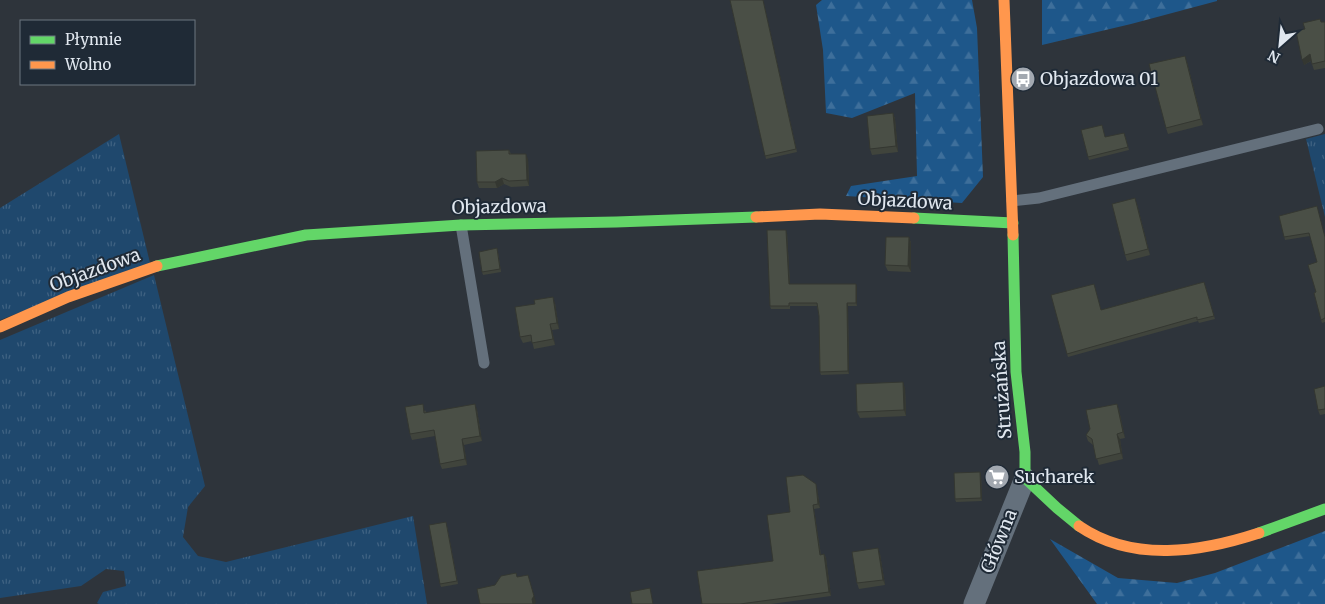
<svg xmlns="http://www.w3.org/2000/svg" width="1325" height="604" font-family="Merriweather,serif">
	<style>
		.grass { fill: url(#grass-tufts) }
		.forest { fill: url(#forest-firs) }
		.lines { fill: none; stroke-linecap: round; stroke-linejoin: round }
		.lane { stroke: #64707c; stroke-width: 11 }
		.street { stroke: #64707c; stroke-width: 21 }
		.fast { stroke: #63d668; stroke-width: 11 }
		.slow { stroke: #ff974d; stroke-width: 11 }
		.wall { fill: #40443c }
		.shaded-wall { fill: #343731 }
		.building { fill: #4a4f46; stroke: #343731 }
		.labels { text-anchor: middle; stroke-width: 4; stroke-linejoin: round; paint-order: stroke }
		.poi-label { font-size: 18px; fill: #e0e7ef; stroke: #1f2a36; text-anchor: start }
		.street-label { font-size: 18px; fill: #e0e7ef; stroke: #1f2a36 }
	</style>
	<defs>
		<pattern id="grass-tufts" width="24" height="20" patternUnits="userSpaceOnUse" patternTransform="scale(1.25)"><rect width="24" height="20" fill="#1f486d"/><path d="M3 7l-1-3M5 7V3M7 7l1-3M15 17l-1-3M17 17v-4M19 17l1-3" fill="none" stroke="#3f6282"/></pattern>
		<pattern id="forest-firs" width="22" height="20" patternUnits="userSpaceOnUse" patternTransform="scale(1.25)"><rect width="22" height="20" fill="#1e578a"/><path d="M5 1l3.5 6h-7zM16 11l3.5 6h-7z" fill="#3e6f9b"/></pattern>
	</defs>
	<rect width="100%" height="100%" fill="#2e343b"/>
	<g class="grass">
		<polygon points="119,134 150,263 0,320 0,208"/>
		<polygon points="1325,134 1325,217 1306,139"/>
		<polygon points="154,275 205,486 188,507 183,537 198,556 226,562 413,516 427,604 99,604 97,603 103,592 126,586 124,571 106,569 81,586 0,598 0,340"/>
	</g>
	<g class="forest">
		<polygon points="822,0 972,0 977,28 983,177 962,203 846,196 851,186 917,176 915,93 852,118 826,113 823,50 816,5"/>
		<polygon points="1042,0 1217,0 1217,1 1131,24 1042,45"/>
		<polygon points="1325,531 1325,604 1097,604 1050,539 1118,578 1177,583 1215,573"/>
	</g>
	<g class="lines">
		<g class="lane">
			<polyline points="1012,201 1039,198 1318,129"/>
			<polyline points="461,225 484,363"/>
		</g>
		<polyline class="street" points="974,604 1025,478"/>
		<g class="fast">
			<polyline points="914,218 1013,223"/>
			<polyline points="1013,235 1016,372 1025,452 1025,478 1057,508 1079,526"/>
			<polyline points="157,266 306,235 461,225 616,222 756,217"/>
			<polyline points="1259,533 1325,509"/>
		</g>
		<g class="slow">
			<polyline points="1004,0 1013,235"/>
			<polyline points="756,217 820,214 914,218"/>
			<polyline points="0,327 68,297 157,266"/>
			<path d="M1079 526C1133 563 1201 552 1259 533"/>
		</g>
	</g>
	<g class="wall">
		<polygon points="730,0 763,0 797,152 766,159"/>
		<polygon points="1322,22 1325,22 1325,68 1314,70 1311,61 1304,65 1305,29"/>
		<polygon points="1187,62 1203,125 1168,134 1166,128"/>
		<polygon points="893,113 895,119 898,152 872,155 870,149"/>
		<polygon points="1125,136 1129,150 1089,160 1088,157 1105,137"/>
		<polygon points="509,150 511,154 528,159 529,186 511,187 504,184 497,188 479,188 477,182"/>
		<polygon points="1137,204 1150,255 1127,261 1125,255"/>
		<polygon points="1279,216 1325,236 1325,322 1322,323 1321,320 1316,292 1317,262 1310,236 1285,240"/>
		<polygon points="787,233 790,284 857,287 857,306 848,306 849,374 821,375 820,372 819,316 817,306 790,306 790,309 771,309 770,306"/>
		<polygon points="909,237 911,243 911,272 888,271 885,265"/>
		<polygon points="498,252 501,272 483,275 482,272"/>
		<polygon points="1204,282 1215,319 1199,323 1198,321 1068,357 1067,354 1101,310"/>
		<polygon points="555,303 559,329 552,330 555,345 534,349 532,341 523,343 520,337"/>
		<polygon points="1325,386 1325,414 1320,415 1318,410"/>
		<polygon points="905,388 906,416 860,418 857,412"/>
		<polygon points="1117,404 1119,410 1125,438 1120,439 1123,459 1099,465 1093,445 1088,441 1086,435"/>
		<polygon points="425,410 426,412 477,410 482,441 464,445 467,465 442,469 440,464 435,436 412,440 410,434"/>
		<polygon points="980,472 981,475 982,501 956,502 955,499"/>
		<polygon points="817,488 820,508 814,509 821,555 824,554 826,558 831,596 771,604 702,604 773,561 790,512"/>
		<polygon points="447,526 458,584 441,587 440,584"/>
		<polygon points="880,554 885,585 859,589 857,583"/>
	</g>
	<g class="shaded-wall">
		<polygon points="1310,54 1312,60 1304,65 1302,60"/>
		<polygon points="1185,56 1187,62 1203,125 1201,119"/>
		<polygon points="893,113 895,119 898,152 896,146"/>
		<polygon points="526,154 528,159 529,186 527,180"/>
		<polygon points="502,178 504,184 497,188 495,182"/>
		<polygon points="1135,198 1137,204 1150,255 1148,249"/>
		<polygon points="786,230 787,233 790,287 789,284"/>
		<polygon points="909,237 911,243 911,272 908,266"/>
		<polygon points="856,284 857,287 857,306 856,303"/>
		<polygon points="553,297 555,303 559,329 557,323"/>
		<polygon points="847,303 848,306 849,374 848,371"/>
		<polygon points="550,324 552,330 555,345 553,339"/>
		<polygon points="903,382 905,388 906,416 904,410"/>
		<polygon points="475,404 477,410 482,441 480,436"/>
		<polygon points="1117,404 1119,410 1125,438 1123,432"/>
		<polygon points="1117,434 1120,439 1123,459 1121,453"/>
		<polygon points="462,439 464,445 467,465 465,459"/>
		<polygon points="980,472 981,475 982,501 981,498"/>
		<polygon points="816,484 817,488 820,508 818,504"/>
		<polygon points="813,505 814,509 821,558 820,555"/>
		<polygon points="878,548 880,554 885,585 883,580"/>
		<polygon points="824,554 826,558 831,596 829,592"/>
		<polygon points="528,575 536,602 535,604 533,604"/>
	</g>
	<g class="building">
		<polygon points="730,0 763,0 796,149 765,156"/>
		<polygon points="1320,19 1321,22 1325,22 1325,61 1312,64 1310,54 1302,60 1296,31 1305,29 1303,23"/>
		<polygon points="1185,56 1201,119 1166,128 1149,64"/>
		<polygon points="893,113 896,146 870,149 867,116"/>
		<polygon points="1102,125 1105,137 1124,133 1128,147 1088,157 1081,130"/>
		<polygon points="509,150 509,154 526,154 527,180 509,181 502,178 495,182 477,182 476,151"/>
		<polygon points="1135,198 1148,249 1125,255 1112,204"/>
		<polygon points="1317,206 1325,237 1325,318 1321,320 1314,293 1316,292 1308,265 1317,262 1309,233 1284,237 1279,216"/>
		<polygon points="767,230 786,230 789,284 856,284 856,303 847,303 848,371 820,372 819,316 817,303 789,303 789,306 770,306"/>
		<polygon points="886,237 909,237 908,266 885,265"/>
		<polygon points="497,248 500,269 482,272 479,252"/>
		<polygon points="1204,282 1214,316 1197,320 1197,317 1067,354 1051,295 1094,284 1101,310"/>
		<polygon points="553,297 557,323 550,324 553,339 532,343 531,335 520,337 515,307 535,304 534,300"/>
		<polygon points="903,382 904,410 857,412 856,384"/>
		<polygon points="1325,386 1325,409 1318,410 1314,389"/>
		<polygon points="423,404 424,413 475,404 480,436 462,439 465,459 440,464 434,430 410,434 405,407"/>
		<polygon points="1117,404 1123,432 1117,434 1121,453 1096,459 1092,439 1086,435 1090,429 1086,410"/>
		<polygon points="980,472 981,498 955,499 954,473"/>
		<polygon points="803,475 816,484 818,504 813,505 820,555 824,554 829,592 740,604 702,604 697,571 773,561 767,515 790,512 786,477"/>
		<polygon points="446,522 457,581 440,584 429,525"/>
		<polygon points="878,548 883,580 857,583 852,552"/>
		<polygon points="516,573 517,577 528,575 534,596 532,599 533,604 480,604 477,589 495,585 501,576"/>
		<polygon points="650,588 653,604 632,604 630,592"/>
	</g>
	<defs>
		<symbol id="bus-disc" viewBox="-11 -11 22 22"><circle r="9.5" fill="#a2a8b0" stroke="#1f2a36"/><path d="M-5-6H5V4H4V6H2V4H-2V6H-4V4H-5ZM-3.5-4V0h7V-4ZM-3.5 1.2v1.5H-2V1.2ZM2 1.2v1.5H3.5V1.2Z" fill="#fff"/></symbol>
		<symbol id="supermarket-disc" viewBox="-11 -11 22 22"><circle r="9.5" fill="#a2a8b0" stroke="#1f2a36"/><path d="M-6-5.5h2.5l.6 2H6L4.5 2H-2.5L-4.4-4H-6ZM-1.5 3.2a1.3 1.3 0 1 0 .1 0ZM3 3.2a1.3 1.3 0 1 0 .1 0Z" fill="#fff"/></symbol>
	</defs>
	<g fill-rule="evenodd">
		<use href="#bus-disc" x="1009" y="65" width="28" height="28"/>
		<use href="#supermarket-disc" x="983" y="463" width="28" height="28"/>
	</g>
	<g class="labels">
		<g class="poi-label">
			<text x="1040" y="85">Objazdowa 01</text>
			<text x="1014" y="483">Sucharek</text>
		</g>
		<g class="street-label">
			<text transform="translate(905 201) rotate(3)" y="6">Objazdowa</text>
			<text transform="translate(499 207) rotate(-1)" y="6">Objazdowa</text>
			<text transform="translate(95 270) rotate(-20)" y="6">Objazdowa</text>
			<text transform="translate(1002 390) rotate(-94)" y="6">Strużańska</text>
			<text transform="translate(999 541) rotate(-68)" y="6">Główna</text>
		</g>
	</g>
	<rect x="20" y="20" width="175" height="65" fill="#1f2a36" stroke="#6c7680"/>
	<rect x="30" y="36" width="25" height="8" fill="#63d668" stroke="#6c7680"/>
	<text x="65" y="45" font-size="15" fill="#e0e7ef">Płynnie</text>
	<rect x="30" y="61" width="25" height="8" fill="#ff974d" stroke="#6c7680"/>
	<text x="65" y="70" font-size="15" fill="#e0e7ef">Wolno</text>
	<g transform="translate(1280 45) rotate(207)" stroke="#1f2a36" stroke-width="4" paint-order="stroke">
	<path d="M0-4L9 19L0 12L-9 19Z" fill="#e0e7ef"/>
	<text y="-8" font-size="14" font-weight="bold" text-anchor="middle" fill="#e0e7ef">N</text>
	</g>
</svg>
